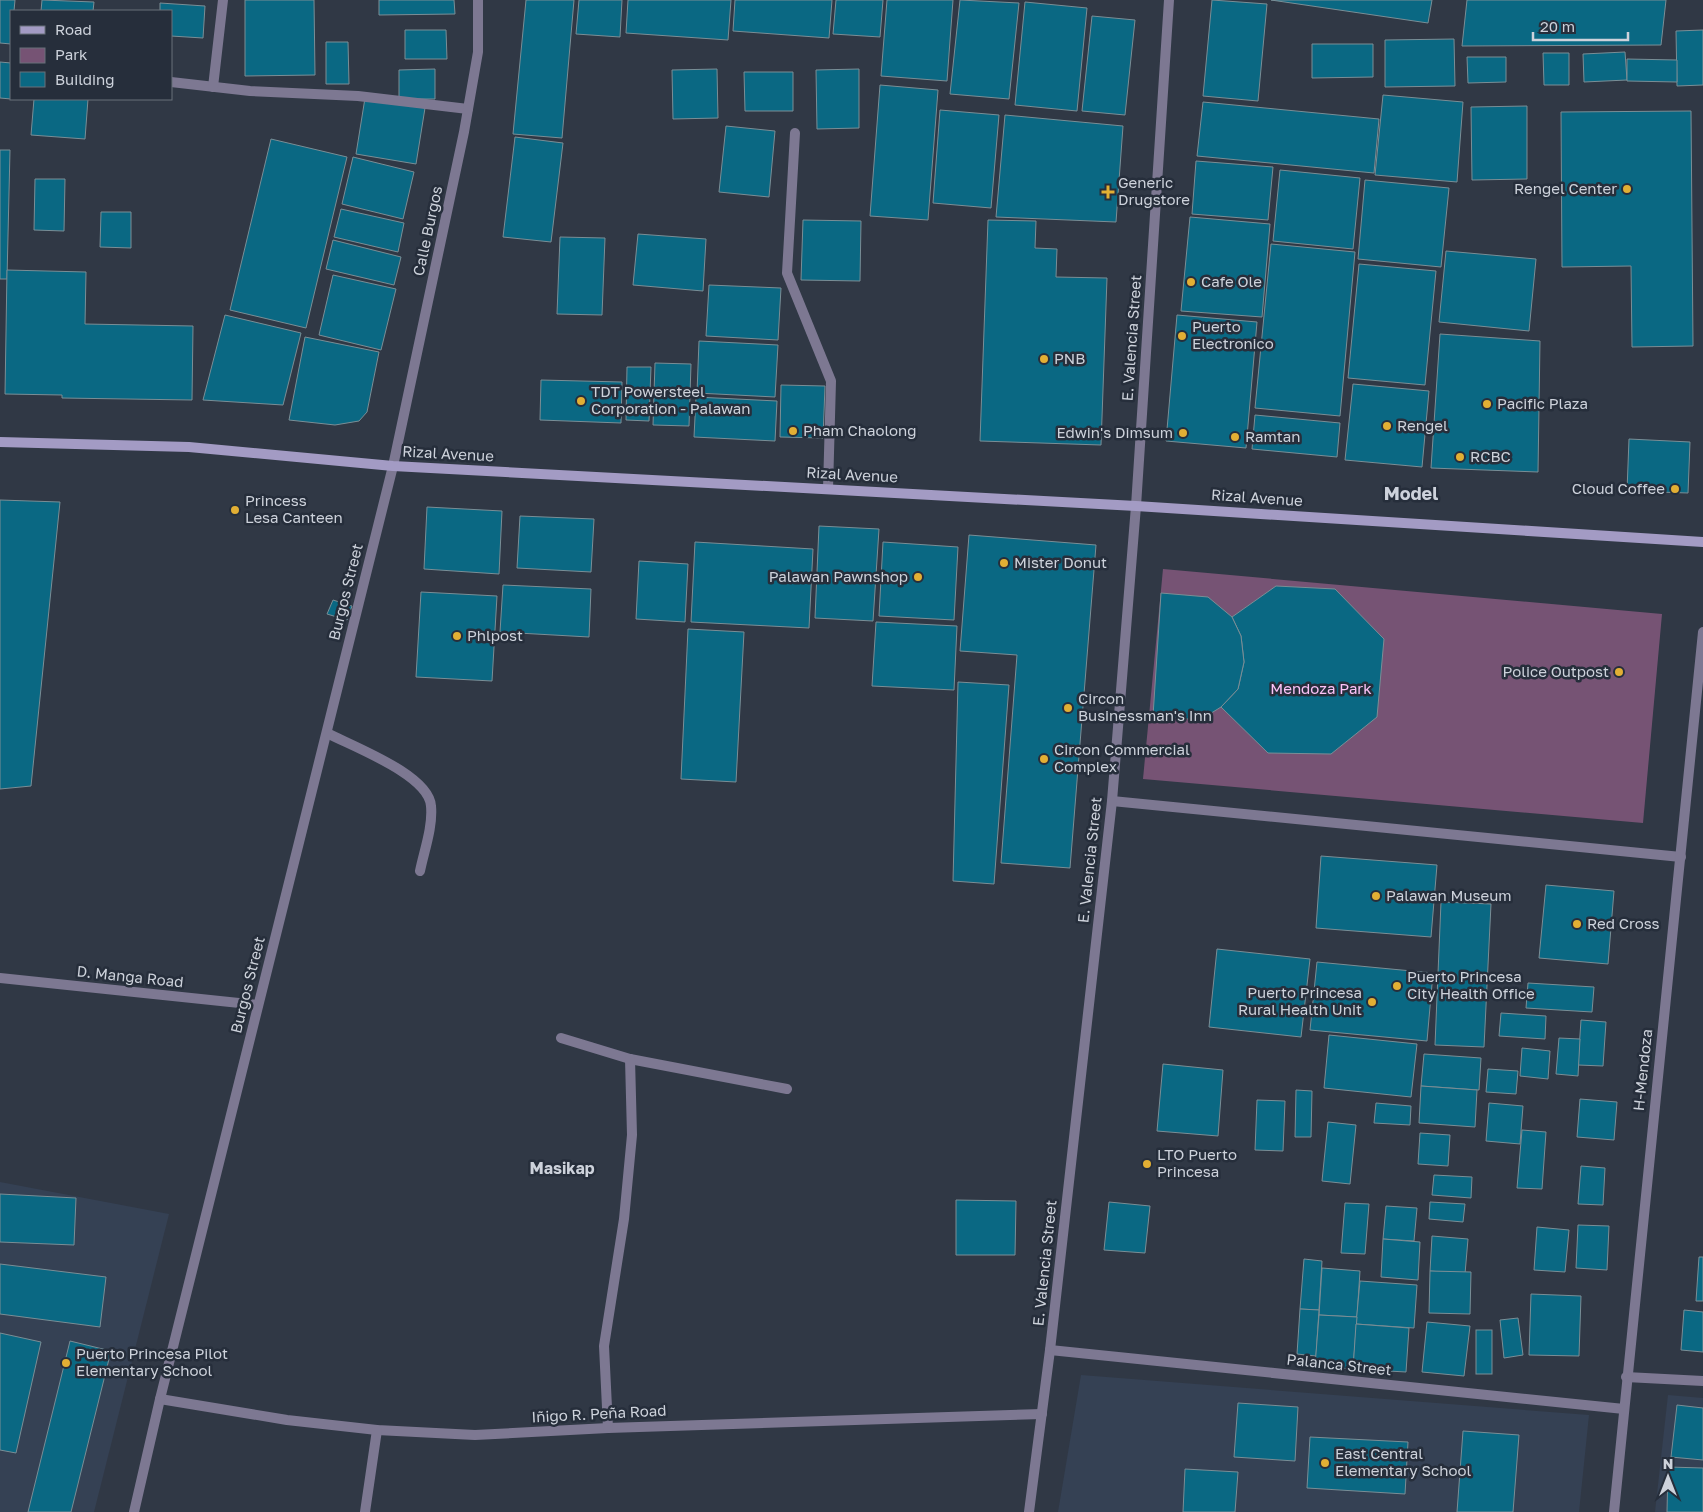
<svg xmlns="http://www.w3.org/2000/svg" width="1703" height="1512" font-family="'Golos Text',sans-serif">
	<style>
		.built { fill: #354154 }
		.green { fill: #765374 }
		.building { fill: #0a6883; stroke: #7a8e96 }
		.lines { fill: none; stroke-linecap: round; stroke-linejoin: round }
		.lane { stroke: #7d7892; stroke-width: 10 }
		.street { stroke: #7d7892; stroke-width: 10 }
		.secondary { stroke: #a39bc4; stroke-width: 10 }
		.poi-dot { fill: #e2af34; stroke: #262e3b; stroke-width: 2 }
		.labels { text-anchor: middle; stroke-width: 5; stroke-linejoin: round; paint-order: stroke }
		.poi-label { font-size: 15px; fill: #cdd2db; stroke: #262e3b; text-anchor: start }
		.street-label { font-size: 15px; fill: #cdd2db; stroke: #262e3b }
		.park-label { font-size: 15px; fill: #fcc3f8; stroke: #262e3b }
		.neighbourhood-label { font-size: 16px; font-weight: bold; fill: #cdd2db; stroke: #262e3b }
		.quarter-label { font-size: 18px; font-weight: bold; fill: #cdd2db; stroke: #262e3b }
	</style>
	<rect width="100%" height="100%" fill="#303845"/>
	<g class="built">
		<polygon points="0,1182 169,1214 94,1512 0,1512"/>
		<polygon points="1081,1375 1589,1415 1579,1512 1058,1512"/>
		<polygon points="1668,1395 1703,1398 1703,1512 1655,1512"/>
	</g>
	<polygon class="green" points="1163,569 1662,614 1643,823 1143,779"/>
	<g class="building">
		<polygon points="0,0 15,0 14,11 11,11 11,44 0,43"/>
		<polygon points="42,0 94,2 93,11 41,11"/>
		<polygon points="245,0 314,0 315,75 245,76"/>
		<polygon points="379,0 454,0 455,14 379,15"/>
		<polygon points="526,0 574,0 562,138 513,134"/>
		<polygon points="579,0 622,0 620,37 576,34"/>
		<polygon points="628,0 731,0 728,40 626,33"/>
		<polygon points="735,0 832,0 829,38 733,31"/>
		<polygon points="836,0 883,0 880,37 833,34"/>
		<polygon points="887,0 953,0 947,81 881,76"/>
		<polygon points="960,0 1019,3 1009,99 950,94"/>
		<polygon points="1212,0 1267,4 1258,101 1203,96"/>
		<polygon points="1271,0 1432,0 1428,23"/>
		<polygon points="1467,0 1666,0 1661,45 1462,46"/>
		<polygon points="1025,2 1087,8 1077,111 1015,105"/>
		<polygon points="160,3 205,6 203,38 171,36 171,11 160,11"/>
		<polygon points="1092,16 1135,20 1125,115 1082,111"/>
		<polygon points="405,30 446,30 447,59 405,59"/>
		<polygon points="1703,30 1703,85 1677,86 1676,31"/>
		<polygon points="1454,39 1455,86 1385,87 1385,40"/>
		<polygon points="326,42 348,42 349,84 326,84"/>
		<polygon points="1312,44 1373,44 1373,77 1312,78"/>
		<polygon points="1625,52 1627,80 1584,82 1583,54"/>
		<polygon points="1543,53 1569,53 1569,85 1544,85"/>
		<polygon points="1467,57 1506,57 1506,82 1468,83"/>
		<polygon points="1627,59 1677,60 1677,82 1627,81"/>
		<polygon points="0,62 11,63 11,99 0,98"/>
		<polygon points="435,69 435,99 399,99 399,70"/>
		<polygon points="717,69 718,118 673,119 672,70"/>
		<polygon points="859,69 859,128 817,129 816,70"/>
		<polygon points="744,72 793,72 793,111 745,111"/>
		<polygon points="880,85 938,90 928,220 870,216"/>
		<polygon points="1383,95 1463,102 1457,182 1375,175"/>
		<polygon points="365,98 425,108 416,164 356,154"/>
		<polygon points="34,99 88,99 85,139 31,135"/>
		<polygon points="1203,102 1379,119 1374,173 1197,156"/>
		<polygon points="1527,106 1527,179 1472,180 1471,107"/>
		<polygon points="940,110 999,115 991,208 933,203"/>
		<polygon points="1691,111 1693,346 1632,347 1631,266 1562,267 1561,112"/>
		<polygon points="1005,115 1123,126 1116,222 996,217"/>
		<polygon points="726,126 775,131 769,197 719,192"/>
		<polygon points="515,137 563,143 551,242 503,237"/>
		<polygon points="271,139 347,157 306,328 230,310"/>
		<polygon points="0,150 10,150 7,279 0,279"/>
		<polygon points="353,157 414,172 403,219 342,204"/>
		<polygon points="1196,161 1273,167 1268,220 1192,214"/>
		<polygon points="1280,170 1360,178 1353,249 1273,241"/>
		<polygon points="35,179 65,179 64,231 34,230"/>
		<polygon points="1365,180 1449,188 1441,267 1358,259"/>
		<polygon points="341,209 404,223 398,252 334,237"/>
		<polygon points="101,212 131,212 131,248 100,247"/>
		<polygon points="1190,217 1270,224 1262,317 1181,311"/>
		<polygon points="803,220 861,221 860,281 801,280"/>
		<polygon points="988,220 1036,221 1035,248 1057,249 1056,277 1107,278 1101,445 980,441"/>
		<polygon points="638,234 706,239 703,291 633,285"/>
		<polygon points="560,237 605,238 602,315 557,314"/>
		<polygon points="333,240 401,257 394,285 326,269"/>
		<polygon points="1271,244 1355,252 1340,416 1255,408"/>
		<polygon points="1446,251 1536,259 1529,331 1439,322"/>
		<polygon points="1359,264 1436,271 1425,385 1348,378"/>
		<polygon points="7,270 86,272 85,324 193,326 192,400 62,398 62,395 5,394"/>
		<polygon points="333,275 396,289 381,350 319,335"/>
		<polygon points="709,285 781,288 778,340 706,336"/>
		<polygon points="225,315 301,333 283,405 203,400"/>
		<polygon points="1177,315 1257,322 1246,448 1166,441"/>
		<polygon points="1440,334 1540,341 1538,472 1431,468"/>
		<polygon points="305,337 379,352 367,412 359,421 335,425 289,420"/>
		<polygon points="699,341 778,345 775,397 697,393"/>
		<polygon points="655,363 691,364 689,426 653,425"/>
		<polygon points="627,367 651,367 649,421 626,420"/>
		<polygon points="541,380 622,382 621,423 540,420"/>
		<polygon points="1353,384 1429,391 1422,467 1345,460"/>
		<polygon points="781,385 825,386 823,438 780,437"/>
		<polygon points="696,397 777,401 775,441 694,437"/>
		<polygon points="1255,415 1340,423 1337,457 1252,449"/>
		<polygon points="1629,439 1690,442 1688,493 1627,491"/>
		<polygon points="0,500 60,502 31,786 0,789"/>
		<polygon points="427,507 502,511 499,574 424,569"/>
		<polygon points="520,516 594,519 591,572 517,568"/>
		<polygon points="819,526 879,529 873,621 815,618"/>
		<polygon points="969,535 1096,545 1070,868 1001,863 1017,655 960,651"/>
		<polygon points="695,542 813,549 809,628 691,622"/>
		<polygon points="883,542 958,547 954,620 879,616"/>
		<polygon points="639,561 688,564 685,622 636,619"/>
		<polygon points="503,585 591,589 589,637 500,632"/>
		<polygon points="1276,586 1335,589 1384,639 1377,717 1331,754 1268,753 1221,707 1238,689 1244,662 1241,636 1232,617"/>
		<polygon points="421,592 497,596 492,681 416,677"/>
		<polygon points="1161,593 1208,597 1232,617 1241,636 1244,662 1238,689 1221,707 1200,720 1153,716"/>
		<polygon points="333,600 352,606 347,620 327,614"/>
		<polygon points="876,622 957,626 954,690 872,686"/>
		<polygon points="688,629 744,632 736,782 681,779"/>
		<polygon points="958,682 1009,685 994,884 953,881"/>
		<polygon points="1321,856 1437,865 1431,937 1316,928"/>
		<polygon points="1546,885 1614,891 1608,964 1539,958"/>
		<polygon points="1441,902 1491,904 1484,1047 1435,1045"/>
		<polygon points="1217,949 1310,959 1301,1037 1209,1027"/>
		<polygon points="1317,962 1433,973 1427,1041 1310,1030"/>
		<polygon points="1528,983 1594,987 1592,1012 1526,1008"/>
		<polygon points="1501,1013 1546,1016 1545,1039 1499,1036"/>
		<polygon points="1581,1020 1606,1022 1603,1066 1578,1065"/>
		<polygon points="1329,1035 1417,1044 1411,1097 1324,1088"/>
		<polygon points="1559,1038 1580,1039 1578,1076 1556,1074"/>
		<polygon points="1522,1048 1550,1051 1548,1079 1520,1076"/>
		<polygon points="1424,1054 1481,1058 1479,1090 1421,1086"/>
		<polygon points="1163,1064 1223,1070 1218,1136 1157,1131"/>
		<polygon points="1488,1069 1518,1071 1516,1094 1486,1092"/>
		<polygon points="1421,1086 1477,1090 1475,1127 1419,1123"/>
		<polygon points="1296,1090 1312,1091 1311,1137 1295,1137"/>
		<polygon points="1580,1099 1617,1102 1614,1140 1577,1137"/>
		<polygon points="1257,1100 1285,1101 1283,1151 1255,1150"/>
		<polygon points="1376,1103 1411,1106 1410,1125 1374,1123"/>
		<polygon points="1489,1103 1523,1106 1520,1144 1486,1141"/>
		<polygon points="1328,1122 1356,1125 1350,1184 1322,1181"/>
		<polygon points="1522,1130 1546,1132 1542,1189 1517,1188"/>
		<polygon points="1420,1133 1450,1135 1448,1166 1418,1164"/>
		<polygon points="1581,1166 1605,1168 1603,1205 1578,1204"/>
		<polygon points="1434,1175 1472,1177 1471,1198 1432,1195"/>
		<polygon points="0,1194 76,1198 74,1245 0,1242"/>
		<polygon points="956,1200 1016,1201 1015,1255 956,1255"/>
		<polygon points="1109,1202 1150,1206 1145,1253 1104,1250"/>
		<polygon points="1430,1202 1465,1204 1463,1222 1429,1219"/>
		<polygon points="1345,1203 1369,1204 1365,1254 1341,1253"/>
		<polygon points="1386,1206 1417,1208 1414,1241 1383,1239"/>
		<polygon points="1578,1225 1609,1226 1607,1270 1576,1268"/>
		<polygon points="1537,1227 1569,1230 1565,1272 1534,1270"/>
		<polygon points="1432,1236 1468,1239 1465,1274 1430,1271"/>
		<polygon points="1383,1239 1420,1242 1418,1280 1381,1277"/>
		<polygon points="1699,1257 1703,1257 1703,1301 1696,1301"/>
		<polygon points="1304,1259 1322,1261 1319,1310 1300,1309"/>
		<polygon points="0,1264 106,1277 100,1327 0,1314"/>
		<polygon points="1322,1268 1360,1271 1357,1317 1319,1315"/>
		<polygon points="1430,1271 1471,1272 1470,1314 1429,1313"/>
		<polygon points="1360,1281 1417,1285 1414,1328 1356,1324"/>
		<polygon points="1531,1294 1581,1296 1579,1356 1529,1355"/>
		<polygon points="1300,1309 1319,1310 1316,1356 1297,1354"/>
		<polygon points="1684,1310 1703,1312 1703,1352 1681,1350"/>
		<polygon points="1319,1315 1357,1317 1353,1369 1315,1366"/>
		<polygon points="1518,1318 1523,1355 1504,1358 1500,1320"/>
		<polygon points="1427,1322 1470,1326 1464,1376 1422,1372"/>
		<polygon points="1356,1324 1409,1328 1406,1372 1353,1369"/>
		<rect x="1476" y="1330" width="16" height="44"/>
		<polygon points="0,1333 41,1342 16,1453 0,1450"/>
		<polygon points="70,1341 111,1351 71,1512 28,1512"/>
		<polygon points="1238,1403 1298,1407 1295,1461 1234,1457"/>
		<polygon points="1677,1405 1703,1408 1703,1460 1671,1457"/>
		<polygon points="1463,1431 1519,1435 1513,1512 1457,1512"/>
		<polygon points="1310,1437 1408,1442 1405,1494 1307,1488"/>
		<polygon points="1668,1467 1703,1468 1703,1512 1667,1512"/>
		<polygon points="1185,1469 1238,1472 1235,1512 1183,1512"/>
	</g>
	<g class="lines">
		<g class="lane">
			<polyline points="795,133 787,273 831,381 828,489"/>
			<path d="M327 733C354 747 429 775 431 806 433 827 424 851 420 871"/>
			<polyline points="1112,801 1681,857"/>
			<polyline points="1626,1377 1703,1381"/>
		</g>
		<g class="street">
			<polyline points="171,82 250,91 358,96 468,109"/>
			<polyline points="213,87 223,0"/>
			<polyline points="0,978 258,1005"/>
			<polyline points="561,1038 630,1059 787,1089"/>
			<polyline points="1050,1350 1624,1409"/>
			<polyline points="160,1399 287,1420 377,1430 475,1435 608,1428 1042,1414"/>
			<polyline points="608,1428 604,1346 624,1219 632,1135 630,1059"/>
			<polyline points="134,1512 160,1399 393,466 464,132 478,52 478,0"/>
			<polyline points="365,1512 377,1430"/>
			<polyline points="1029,1512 1050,1350 1112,801 1136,506 1169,0"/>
			<polyline points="1614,1512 1703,632"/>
		</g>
		<polyline class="secondary" points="0,442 189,447 393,466 1136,506 1703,542"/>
	</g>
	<g class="poi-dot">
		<circle cx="1627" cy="189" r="5"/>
		<path d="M1105.5 184.5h5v5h5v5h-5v5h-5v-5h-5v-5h5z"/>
		<circle cx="1191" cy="282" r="5"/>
		<circle cx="1182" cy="336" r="5"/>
		<circle cx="1044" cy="359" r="5"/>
		<circle cx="581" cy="401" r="5"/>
		<circle cx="1487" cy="404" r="5"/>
		<circle cx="1387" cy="426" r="5"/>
		<circle cx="793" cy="431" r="5"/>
		<circle cx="1183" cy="433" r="5"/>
		<circle cx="1235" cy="437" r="5"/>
		<circle cx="1460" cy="457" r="5"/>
		<circle cx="1675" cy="489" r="5"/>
		<circle cx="235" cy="510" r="5"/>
		<circle cx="1004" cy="563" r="5"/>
		<circle cx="918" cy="577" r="5"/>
		<circle cx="457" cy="636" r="5"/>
		<circle cx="1619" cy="672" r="5"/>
		<circle cx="1068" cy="708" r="5"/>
		<circle cx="1044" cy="759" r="5"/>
		<circle cx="1376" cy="896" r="5"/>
		<circle cx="1577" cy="924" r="5"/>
		<circle cx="1397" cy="986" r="5"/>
		<circle cx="1372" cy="1002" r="5"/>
		<circle cx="1147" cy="1164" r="5"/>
		<circle cx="66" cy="1363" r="5"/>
		<circle cx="1325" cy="1463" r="5"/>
	</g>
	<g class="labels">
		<g class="poi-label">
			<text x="1118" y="188">Generic<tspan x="1118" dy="17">Drugstore</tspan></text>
			<text x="1617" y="194" text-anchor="end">Rengel Center</text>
			<text x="1201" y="287">Cafe Ole</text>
			<text x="1192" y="332">Puerto<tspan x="1192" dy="17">Electronico</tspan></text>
			<text x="1054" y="364">PNB</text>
			<text x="591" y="397">TDT Powersteel<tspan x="591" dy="17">Corporation - Palawan</tspan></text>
			<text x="1497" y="409">Pacific Plaza</text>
			<text x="1397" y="431">Rengel</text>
			<text x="803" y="436">Pham Chaolong</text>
			<text x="1173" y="438" text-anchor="end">Edwin's Dimsum</text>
			<text x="1245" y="442">Ramtan</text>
			<text x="1470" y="462">RCBC</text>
			<text x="1665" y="494" text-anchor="end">Cloud Coffee</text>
			<text x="245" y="506">Princess<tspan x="245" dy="17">Lesa Canteen</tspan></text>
			<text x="1014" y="568">Mister Donut</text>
			<text x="908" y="582" text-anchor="end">Palawan Pawnshop</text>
			<text x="467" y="641">Phlpost</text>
			<text x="1609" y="677" text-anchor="end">Police Outpost</text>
			<text x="1078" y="704">Circon<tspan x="1078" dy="17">Businessman's Inn</tspan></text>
			<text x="1054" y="755">Circon Commercial<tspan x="1054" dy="17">Complex</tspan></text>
			<text x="1386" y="901">Palawan Museum</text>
			<text x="1587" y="929">Red Cross</text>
			<text x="1407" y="982">Puerto Princesa<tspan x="1407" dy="17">City Health Office</tspan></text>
			<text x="1362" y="998" text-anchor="end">Puerto Princesa<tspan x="1362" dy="17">Rural Health Unit</tspan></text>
			<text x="1157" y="1160">LTO Puerto<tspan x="1157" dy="17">Princesa</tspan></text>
			<text x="76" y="1359">Puerto Princesa Pilot<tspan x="76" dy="17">Elementary School</tspan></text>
			<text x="1335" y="1459">East Central<tspan x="1335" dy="17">Elementary School</tspan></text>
		</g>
		<g class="street-label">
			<text transform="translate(428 231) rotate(-78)" y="5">Calle Burgos</text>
			<text transform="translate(1132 338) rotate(-86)" y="5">E. Valencia Street</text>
			<text transform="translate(448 454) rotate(3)" y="5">Rizal Avenue</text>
			<text transform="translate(852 475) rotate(3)" y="5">Rizal Avenue</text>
			<text transform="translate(1257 498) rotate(4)" y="5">Rizal Avenue</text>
			<text transform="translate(346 592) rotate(-76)" y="5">Burgos Street</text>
			<text transform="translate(1090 860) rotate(-84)" y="5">E. Valencia Street</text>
			<text transform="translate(130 977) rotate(6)" y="5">D. Manga Road</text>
			<text transform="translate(248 985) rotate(-76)" y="5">Burgos Street</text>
			<text transform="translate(1643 1070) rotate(-84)" y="5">H-Mendoza</text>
			<text transform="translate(1045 1263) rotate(-84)" y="5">E. Valencia Street</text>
			<text transform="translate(1339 1365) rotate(6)" y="5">Palanca Street</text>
			<text transform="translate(599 1414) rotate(-3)" y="5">Iñigo R. Peña Road</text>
		</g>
		<g class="park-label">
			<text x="1321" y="694">Mendoza Park</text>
		</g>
		<g class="neighbourhood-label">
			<text x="562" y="1174">Masikap</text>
		</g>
		<g class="quarter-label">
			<text x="1411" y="500">Model</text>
		</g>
	</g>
	<rect x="10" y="10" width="162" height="90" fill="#262e3b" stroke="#69707b"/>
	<rect x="20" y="26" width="25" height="8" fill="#a39bc4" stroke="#69707b"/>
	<text x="55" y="35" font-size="15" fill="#cdd2db">Road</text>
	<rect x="20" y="48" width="25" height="15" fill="#765374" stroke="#69707b"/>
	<text x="55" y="60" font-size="15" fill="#cdd2db">Park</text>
	<rect x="20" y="72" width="25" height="15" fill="#0a6883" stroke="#69707b"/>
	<text x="55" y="85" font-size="15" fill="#cdd2db">Building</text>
	<g transform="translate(1668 1477)" stroke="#262e3b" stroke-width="4" paint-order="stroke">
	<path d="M0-4L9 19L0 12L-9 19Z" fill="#cdd2db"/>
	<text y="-8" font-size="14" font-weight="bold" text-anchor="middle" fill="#cdd2db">N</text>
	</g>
	<path d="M1533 32v8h95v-8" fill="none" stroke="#cdd2db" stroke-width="2.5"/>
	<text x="1540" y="32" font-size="15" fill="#cdd2db" stroke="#262e3b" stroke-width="4" paint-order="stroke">20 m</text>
</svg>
